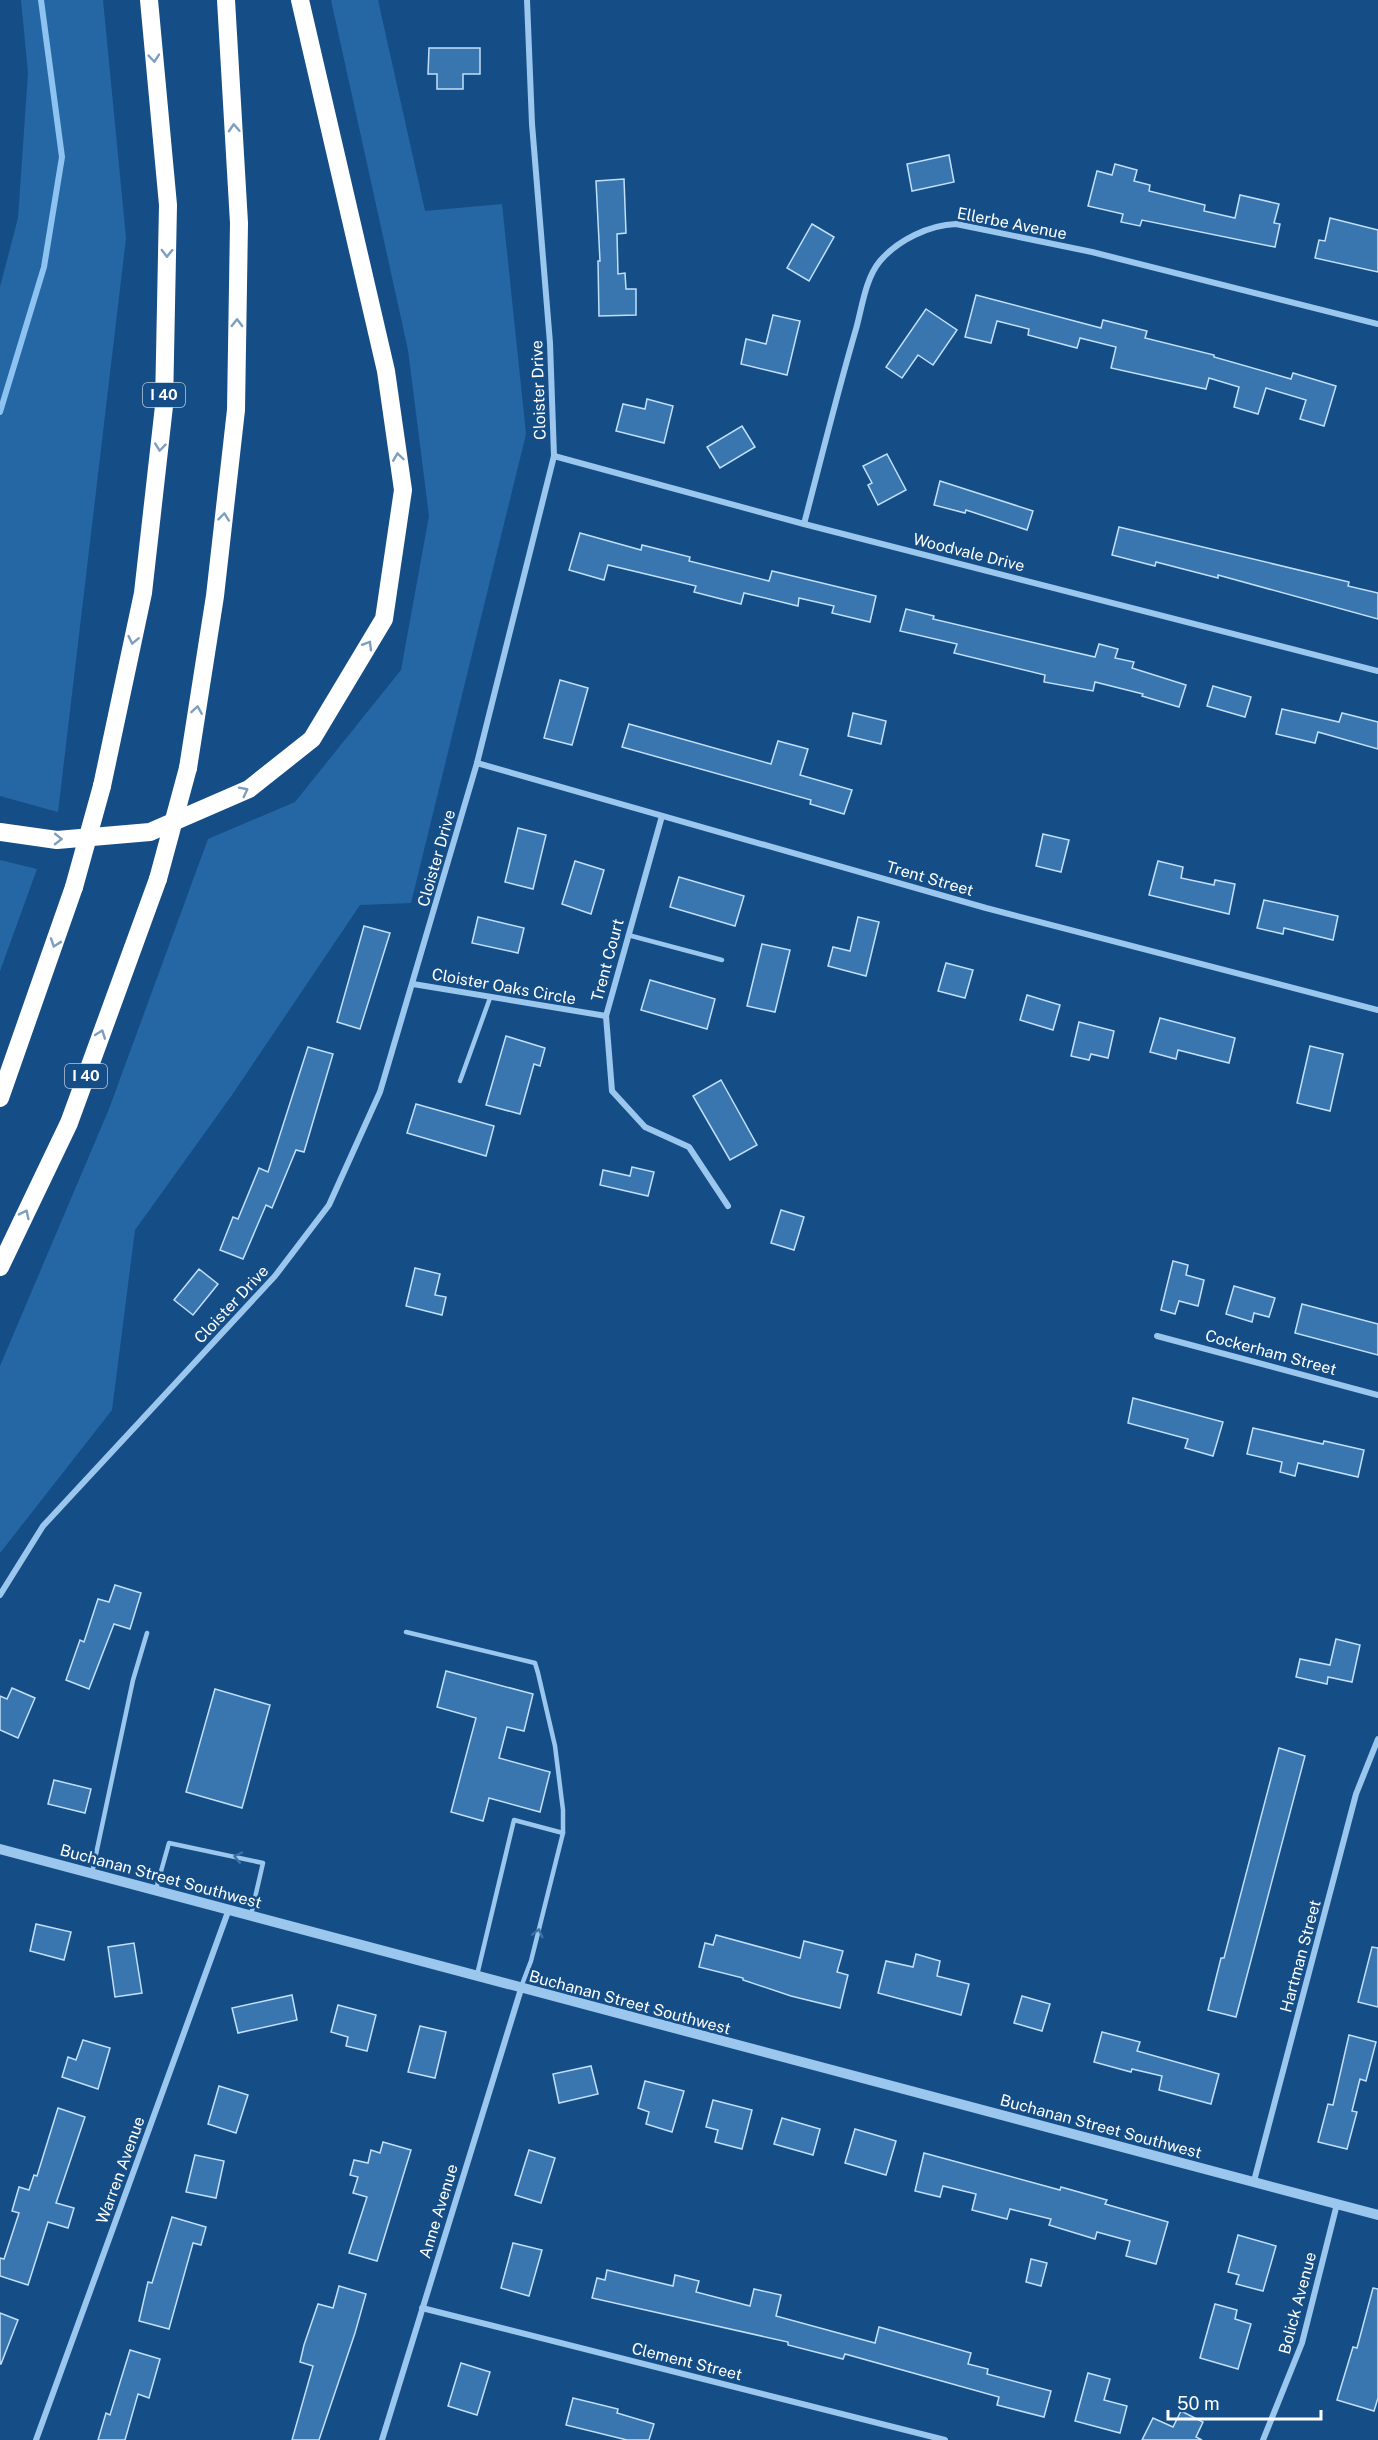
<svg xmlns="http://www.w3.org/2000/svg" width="1378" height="2440" font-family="'Public Sans',sans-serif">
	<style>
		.green { fill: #2566a5 }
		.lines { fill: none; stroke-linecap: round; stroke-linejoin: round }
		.stream { stroke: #8dc2f1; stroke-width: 6 }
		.building { fill: #3975af; stroke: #c1dffa; stroke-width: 1.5 }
		.service { stroke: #9bc6ee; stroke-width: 4.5 }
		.minor { stroke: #9bc6ee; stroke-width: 6 }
		.tertiary { stroke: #9bc6ee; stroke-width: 10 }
		.motorway { stroke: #fff; stroke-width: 18 }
		.motorway-bridge { stroke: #fff; stroke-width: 18 }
		.oneway { stroke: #7e9ebd }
		.oneway2 { stroke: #3d72a6 }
		.labels { text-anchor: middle; stroke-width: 5; stroke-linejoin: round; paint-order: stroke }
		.shield { fill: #154e87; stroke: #b9cadb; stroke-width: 1.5 }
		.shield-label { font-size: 15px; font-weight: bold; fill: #fff }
		.street-label { font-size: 16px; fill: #fff; stroke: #154e87 }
	</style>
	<rect width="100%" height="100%" fill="#154e87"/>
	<g class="green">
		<polygon points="21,0 103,0 126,238 58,812 0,796 0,287 18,218 28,73"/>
		<polygon points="331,0 378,0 425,211 502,204 526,434 411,903 360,905 232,1095 135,1230 112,1410 0,1553 0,1366 109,1109 208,839 295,802 401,670 429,516 408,350"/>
		<polygon points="0,860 37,869 0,971"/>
	</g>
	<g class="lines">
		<polyline class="stream" points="0,412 44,267 62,157 41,0"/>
	</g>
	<g class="building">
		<polygon points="429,48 480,48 480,74 463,74 463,89 437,89 437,74 428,74"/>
		<polygon points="949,155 954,182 912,191 907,164"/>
		<polygon points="1115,164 1137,170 1134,181 1150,185 1149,191 1205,205 1204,211 1235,218 1240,195 1279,204 1274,223 1280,224 1275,247 1142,220 1140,226 1121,222 1123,214 1088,206 1097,171 1112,175"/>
		<polygon points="624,179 626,233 617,234 618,274 625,273 626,289 636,289 636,315 599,316 598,261 600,261 596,181"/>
		<polygon points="1330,218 1378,230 1378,272 1315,258 1319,240 1325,241"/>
		<polygon points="812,224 834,237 809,281 787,268"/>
		<polygon points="976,295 1101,328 1103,320 1147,331 1145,338 1214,355 1214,357 1291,379 1293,373 1336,386 1324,426 1300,419 1306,400 1266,388 1258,414 1234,407 1239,387 1209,378 1206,389 1111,368 1116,347 1080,338 1077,348 1028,335 1029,329 997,321 991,343 965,337"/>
		<polygon points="926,309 957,330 933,365 918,355 902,378 886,367"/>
		<polygon points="773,315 800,321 787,375 741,364 746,339 766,344"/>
		<polygon points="647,399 673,406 664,443 616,431 623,404 645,409"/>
		<polygon points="742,426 755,447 720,468 707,447"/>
		<polygon points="887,454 906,490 878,505 868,485 872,483 863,466"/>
		<polygon points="940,481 1033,511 1027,530 966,510 965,513 934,505"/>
		<polygon points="1119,527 1349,582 1348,586 1378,593 1378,619 1218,575 1218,578 1156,562 1155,566 1112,555"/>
		<polygon points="580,533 641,550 642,545 690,557 689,561 769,581 772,571 876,596 870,622 832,613 834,606 799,598 798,606 744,593 741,604 694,592 696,586 608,565 604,580 569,570"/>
		<polygon points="906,609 934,616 933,619 1095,657 1099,644 1118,649 1115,658 1134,662 1132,668 1186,685 1179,707 1142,696 1143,694 1095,682 1093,691 1044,682 1045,675 954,653 957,644 900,631"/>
		<polygon points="560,680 588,688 572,745 544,738"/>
		<polygon points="1213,686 1251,697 1245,717 1207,706"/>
		<polygon points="1282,709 1339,722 1342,713 1378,722 1378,749 1318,732 1315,743 1276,734"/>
		<polygon points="853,713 886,721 881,744 848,736"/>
		<polygon points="629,724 771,764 778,741 808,749 800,775 852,790 844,814 810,804 811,800 622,747"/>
		<polygon points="518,828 546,835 533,889 505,882"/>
		<polygon points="1043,834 1069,840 1061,872 1036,866"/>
		<polygon points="575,861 604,870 591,914 562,904"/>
		<polygon points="1158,861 1183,867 1181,878 1214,885 1215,880 1235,884 1229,914 1149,895"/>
		<polygon points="679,877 744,896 735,926 670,907"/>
		<polygon points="1264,900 1338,916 1333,940 1284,928 1283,934 1257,928"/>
		<polygon points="478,917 524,928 518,953 472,943"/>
		<polygon points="858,917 879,922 866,976 828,966 833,947 850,951"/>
		<polygon points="364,926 390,933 360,1029 337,1022"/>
		<polygon points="762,944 790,950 775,1012 747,1006"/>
		<polygon points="946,963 973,970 965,998 938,991"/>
		<polygon points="650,980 715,999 707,1029 641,1010"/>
		<polygon points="1027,995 1060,1005 1053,1030 1020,1020"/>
		<polygon points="1160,1018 1235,1038 1229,1063 1178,1050 1176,1059 1150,1052"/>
		<polygon points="1079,1022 1114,1031 1108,1058 1091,1054 1089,1060 1071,1056"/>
		<polygon points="506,1036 545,1048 540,1066 534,1064 520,1114 486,1105"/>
		<polygon points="1310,1046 1343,1054 1330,1111 1297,1103"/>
		<polygon points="308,1047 333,1054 304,1152 296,1150 272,1208 266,1205 243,1259 220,1250 233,1217 238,1219 259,1168 268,1172"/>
		<polygon points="721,1080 757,1145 730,1160 693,1096"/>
		<polygon points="416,1104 494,1126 486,1156 407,1133"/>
		<polygon points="632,1167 654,1172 648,1196 600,1185 603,1170 630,1176"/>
		<polygon points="781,1210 804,1217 794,1250 771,1243"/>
		<polygon points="1173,1261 1188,1265 1186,1275 1204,1280 1198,1306 1179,1301 1175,1314 1161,1310"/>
		<polygon points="415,1268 440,1274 435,1295 446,1297 442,1315 406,1306"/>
		<polygon points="199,1269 218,1284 193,1315 174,1300"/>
		<polygon points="1234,1286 1275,1298 1269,1317 1254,1313 1252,1322 1226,1314"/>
		<polygon points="1302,1304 1378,1324 1378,1355 1295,1333"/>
		<polygon points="1133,1398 1223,1422 1213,1456 1185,1448 1188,1439 1128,1423"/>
		<polygon points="1253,1428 1323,1444 1324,1441 1364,1450 1358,1477 1298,1463 1295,1476 1280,1472 1282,1462 1247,1454"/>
		<polygon points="115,1585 141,1593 130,1629 114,1624 89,1689 66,1680 80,1640 84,1642 98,1599 109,1602"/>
		<polygon points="1336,1639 1360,1645 1352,1682 1328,1677 1327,1684 1296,1677 1300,1659 1330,1665"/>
		<polygon points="446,1671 533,1694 524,1731 507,1727 499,1758 550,1772 540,1812 489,1798 483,1821 451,1812 476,1718 437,1707"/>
		<polygon points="12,1688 35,1698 18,1738 0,1730 0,1696 7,1699"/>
		<polygon points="215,1689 270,1705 242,1808 186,1792"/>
		<polygon points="1279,1748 1305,1756 1236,2017 1208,2010 1221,1958 1224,1958"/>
		<polygon points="54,1780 91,1789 85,1813 48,1804"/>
		<polygon points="36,1924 71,1932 64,1960 30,1951"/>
		<polygon points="716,1935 800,1958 804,1941 843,1951 837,1972 848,1975 840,2008 791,1996 743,1980 743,1978 699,1967 705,1943 713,1945"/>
		<polygon points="134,1943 142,1993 115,1997 108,1947"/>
		<polygon points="1372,1947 1378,1948 1378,2007 1358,2002"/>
		<polygon points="916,1954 940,1961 937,1976 969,1984 961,2015 878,1993 886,1961 913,1967"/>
		<polygon points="292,1995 297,2020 238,2033 232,2008"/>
		<polygon points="1022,1996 1050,2004 1042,2031 1014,2023"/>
		<polygon points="338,2005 376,2015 367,2051 346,2046 348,2037 331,2032"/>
		<polygon points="420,2026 446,2032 435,2078 408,2072"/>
		<polygon points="1102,2032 1140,2042 1137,2051 1219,2074 1211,2104 1159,2090 1162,2076 1132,2069 1131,2072 1094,2062"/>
		<polygon points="1349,2035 1376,2042 1366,2081 1360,2079 1352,2111 1357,2112 1347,2149 1318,2142 1328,2104 1333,2105"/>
		<polygon points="83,2040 110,2048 98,2089 62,2077 68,2057 76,2060"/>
		<polygon points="591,2066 598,2094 559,2103 553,2074"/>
		<polygon points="645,2081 684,2091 672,2132 646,2124 649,2112 638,2108"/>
		<polygon points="219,2086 248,2095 236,2133 208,2124"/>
		<polygon points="713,2100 752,2110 742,2149 715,2142 718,2130 706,2127"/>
		<polygon points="58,2108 85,2117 56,2203 74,2208 68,2228 48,2222 28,2285 0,2276 0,2258 4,2259 19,2213 12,2211 19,2187 29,2190 34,2175 37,2176"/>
		<polygon points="782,2118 820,2129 813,2155 774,2144"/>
		<polygon points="855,2129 896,2141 886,2175 845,2163"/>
		<polygon points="383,2142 411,2150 377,2261 349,2253 367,2197 353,2193 358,2177 350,2175 354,2160 368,2163 371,2150 380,2153"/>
		<polygon points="529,2150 555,2158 541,2203 515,2195"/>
		<polygon points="924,2153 1060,2190 1061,2187 1107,2200 1105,2204 1168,2222 1156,2264 1126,2256 1130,2241 1097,2232 1095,2239 1049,2225 1051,2219 1010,2209 1007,2219 972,2210 976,2194 943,2186 940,2197 915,2191"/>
		<polygon points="195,2155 224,2161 216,2198 186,2192"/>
		<polygon points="172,2217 206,2227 201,2245 193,2243 169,2329 139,2321 148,2282 152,2283"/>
		<polygon points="1238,2235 1276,2246 1263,2291 1236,2284 1239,2275 1228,2272"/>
		<polygon points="513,2243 542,2250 529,2296 501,2288"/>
		<polygon points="1031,2259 1047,2263 1041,2286 1026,2282"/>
		<polygon points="607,2270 673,2286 675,2275 699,2281 696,2292 750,2306 754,2289 781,2295 776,2316 875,2343 879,2327 971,2353 968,2364 988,2369 987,2374 1051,2391 1044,2417 997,2405 999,2397 845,2354 843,2359 788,2345 788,2342 592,2298 597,2278 605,2280"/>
		<polygon points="339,2286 366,2294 355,2333 319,2440 292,2440 313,2366 300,2362 304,2345 318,2304 333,2308"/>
		<polygon points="1373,2288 1378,2289 1378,2398 1374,2411 1337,2400 1353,2347 1357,2348"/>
		<polygon points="1215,2304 1237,2310 1235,2319 1251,2324 1238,2369 1200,2358"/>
		<polygon points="0,2313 18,2320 1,2364 0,2364"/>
		<polygon points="130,2350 160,2359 149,2398 138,2394 125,2440 98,2440 106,2413 110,2415"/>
		<polygon points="461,2363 490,2372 477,2415 448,2406"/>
		<polygon points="1088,2373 1110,2379 1104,2400 1127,2406 1120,2433 1075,2421"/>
		<polygon points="573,2398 618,2409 617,2413 654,2424 649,2440 627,2440 566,2425"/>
		<polygon points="1181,2411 1203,2422 1196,2437 1202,2440 1142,2440 1153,2418 1173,2427"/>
	</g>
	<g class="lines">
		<g class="service">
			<polyline points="628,935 722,960"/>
			<polyline points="460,1081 490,998"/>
			<polyline points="406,1632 535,1663 538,1673 555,1746 563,1810 563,1833 531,1961 521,1987"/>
			<polyline points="92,1873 133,1680 147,1633"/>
			<polyline points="156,1889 169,1843 263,1863 251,1915"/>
			<polyline points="477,1975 514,1820 563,1833"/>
		</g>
		<g class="minor">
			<polyline points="554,456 804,524 1378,671"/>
			<path d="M804 524C821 459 837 394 856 329 862 308 865 279 880 261 898 240 929 225 956 224L1092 252 1378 324"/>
			<polyline points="477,763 986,908 1378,1010"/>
			<polyline points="662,816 606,1016 612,1091 645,1127 689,1147 728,1206"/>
			<polyline points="413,984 606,1016"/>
			<polyline points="1157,1336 1378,1395"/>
			<polyline points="0,1595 43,1526 275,1276 329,1205 380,1092 477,763 554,456 550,343 532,124 527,0"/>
			<polyline points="1254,2181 1356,1794 1378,1739"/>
			<polyline points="422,2308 945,2440"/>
			<polyline points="36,2440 229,1909"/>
			<polyline points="382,2440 521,1989"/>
			<polyline points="1263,2440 1302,2343 1337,2204"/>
		</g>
		<polyline class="tertiary" points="0,1849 1378,2215"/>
		<g class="motorway">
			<polyline points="188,768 215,596 236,410 239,223 226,0"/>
			<polyline points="102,786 143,593 164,406 168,205 149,0"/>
			<polyline points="0,832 57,840 150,832 249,789 312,739 384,619 403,490 386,371 300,0"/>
			<polyline points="0,1098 74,887"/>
			<polyline points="0,1267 69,1123 158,879"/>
		</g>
		<g class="motorway-bridge">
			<polyline points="158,879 188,768"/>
			<polyline points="74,887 102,786"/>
		</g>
	</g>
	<defs><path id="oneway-chevron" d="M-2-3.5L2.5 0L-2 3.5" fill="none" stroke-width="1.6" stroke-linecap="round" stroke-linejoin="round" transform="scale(1.5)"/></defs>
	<g class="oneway">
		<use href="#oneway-chevron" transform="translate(154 58) rotate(85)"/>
		<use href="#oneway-chevron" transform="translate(234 128) rotate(-93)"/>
		<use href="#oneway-chevron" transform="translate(167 253) rotate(91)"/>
		<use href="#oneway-chevron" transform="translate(237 323) rotate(-89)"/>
		<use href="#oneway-chevron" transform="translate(160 447) rotate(96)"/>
		<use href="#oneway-chevron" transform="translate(398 457) rotate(-98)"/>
		<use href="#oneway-chevron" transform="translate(224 517) rotate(-84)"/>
		<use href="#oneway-chevron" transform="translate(133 640) rotate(102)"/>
		<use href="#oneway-chevron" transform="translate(368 645) rotate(-59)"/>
		<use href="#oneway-chevron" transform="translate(197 710) rotate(-81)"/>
		<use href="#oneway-chevron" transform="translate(244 791) rotate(-27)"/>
		<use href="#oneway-chevron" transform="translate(58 839) rotate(1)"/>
		<use href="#oneway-chevron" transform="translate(55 943) rotate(109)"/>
		<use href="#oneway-chevron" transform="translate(101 1034) rotate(-70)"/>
		<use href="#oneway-chevron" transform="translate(25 1214) rotate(-64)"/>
	</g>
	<g class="oneway2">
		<use href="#oneway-chevron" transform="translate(238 1857) rotate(-168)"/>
		<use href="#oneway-chevron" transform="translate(538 1933) rotate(-76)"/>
	</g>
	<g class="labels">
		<g class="shield">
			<rect x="143" y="383" width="42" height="24" rx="4.5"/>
			<rect x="65" y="1064" width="42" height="24" rx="4.5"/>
		</g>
		<g class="shield-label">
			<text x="164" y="400">I 40</text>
			<text x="86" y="1081">I 40</text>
		</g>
		<g class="street-label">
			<text transform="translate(1012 223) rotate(11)" y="6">Ellerbe Avenue</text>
			<text transform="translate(538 390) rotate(-92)" y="6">Cloister Drive</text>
			<text transform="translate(969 552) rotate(14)" y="6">Woodvale Drive</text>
			<text transform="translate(436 858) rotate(-74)" y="6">Cloister Drive</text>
			<text transform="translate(930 878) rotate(16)" y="6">Trent Street</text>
			<text transform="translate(607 960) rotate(-75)" y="6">Trent Court</text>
			<text transform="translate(504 986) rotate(10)" y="6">Cloister Oaks Circle</text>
			<text transform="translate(231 1304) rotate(-47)" y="6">Cloister Drive</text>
			<text transform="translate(1271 1352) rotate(15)" y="6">Cockerham Street</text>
			<text transform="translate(161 1876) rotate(15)" y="6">Buchanan Street Southwest</text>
			<text transform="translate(1300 1956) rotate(-75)" y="6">Hartman Street</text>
			<text transform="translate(630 2002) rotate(15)" y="6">Buchanan Street Southwest</text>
			<text transform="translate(1101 2126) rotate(15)" y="6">Buchanan Street Southwest</text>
			<text transform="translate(120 2170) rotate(-70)" y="6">Warren Avenue</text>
			<text transform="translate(438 2211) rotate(-73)" y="6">Anne Avenue</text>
			<text transform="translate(1297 2303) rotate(-75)" y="6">Bolick Avenue</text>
			<text transform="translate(687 2361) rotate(14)" y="6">Clement Street</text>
		</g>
	</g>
	<path d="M1168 2410v9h153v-9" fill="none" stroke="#ffffff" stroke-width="3"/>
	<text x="1177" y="2410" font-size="18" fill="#ffffff" stroke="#154e87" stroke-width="4.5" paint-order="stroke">50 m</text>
</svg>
